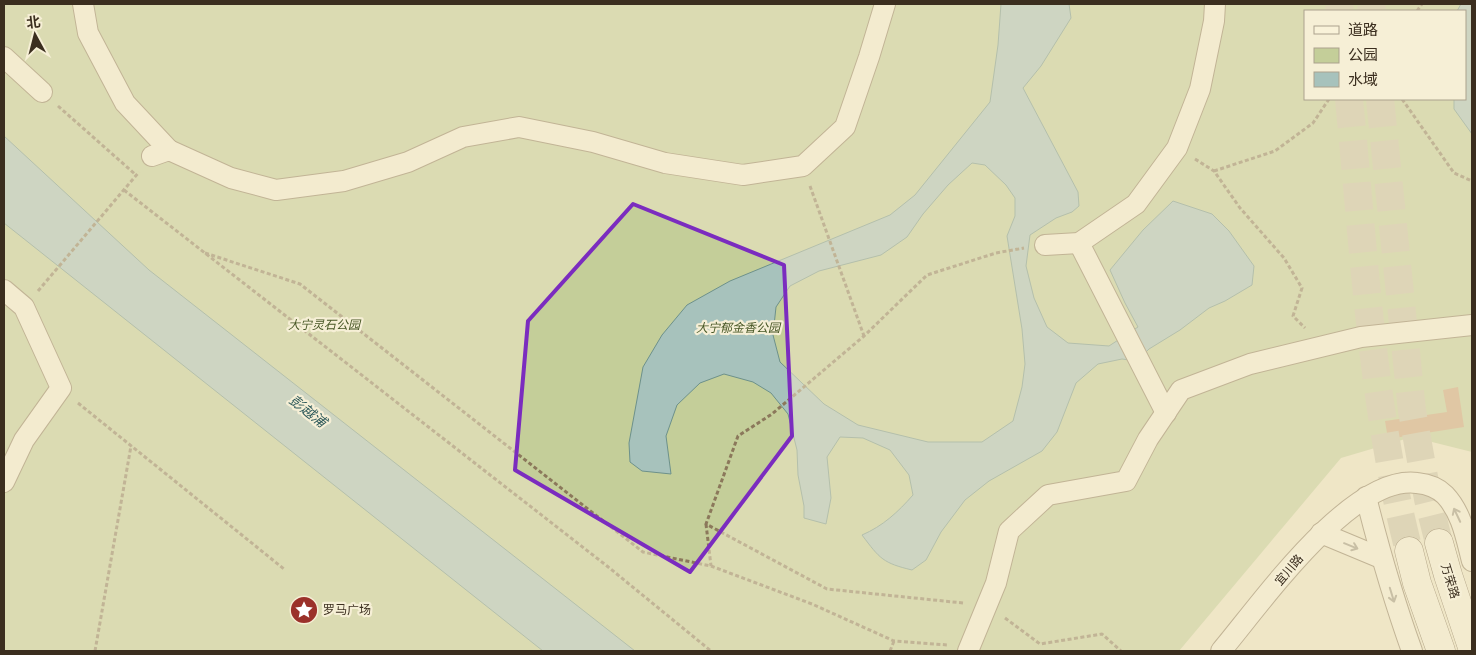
<svg xmlns="http://www.w3.org/2000/svg" width="1476" height="655" font-family="'Times New Roman','Noto Sans SC',serif">
	<style>
		.green { fill: #c4ce99; fill-rule: evenodd }
		.water { fill: #a7c2bc; stroke: #6d918b; fill-rule: evenodd }
		.building { fill: #cea37b }
		.lines { fill: none; stroke-linecap: round; stroke-linejoin: round }
		.secondary-tunnel { stroke: #cbc1a5; stroke-width: 28; stroke-dasharray: 28 14; stroke-linecap: butt }
		.street-casing { stroke: #8b785b; stroke-width: 22 }
		.secondary-casing { stroke: #6d593e; stroke-width: 29 }
		.path { stroke: #8b785b; stroke-width: 3; stroke-dasharray: 4 2.5; stroke-linecap: butt }
		.street { stroke: #f9f2d9; stroke-width: 20 }
		.secondary { stroke: #f9f2d9; stroke-width: 28 }
		.oneway { stroke: #9a907c }
		.marked { fill: none; stroke: #7b2cbf; stroke-width: 4; stroke-linejoin: round }
		.labels { text-anchor: middle; stroke-width: 4.5; stroke-linejoin: round; paint-order: stroke }
		.park-label { font-size: 12px; font-style: italic; fill: #475725; stroke: #f6efd6 }
		.street-label { font-size: 12px; fill: #3b2e1f; stroke: #f6efd6 }
		.poi-label { font-size: 12px; fill: #3b2e1f; stroke: #f6efd6; text-anchor: start }
		.water-label { font-size: 14px; font-style: italic; fill: #2e5a5b; stroke: #f6efd6 }
	</style>
	<rect width="100%" height="100%" fill="#efe6c6"/>
	<path class="green" d="M4 4H1472V452L1412 437 1341 458 1179 651H4ZM1305 11H1465V99H1305Z"/>
	<g class="water">
		<path d="M1001 4H1069L1071 18 1041 66 1023 88 1078 192 1079 206 1072 212 1056 218 1030 235 1026 266 1034 298 1047 327 1068 343 1109 346 1138 327 1125 303 1110 270 1143 230 1173 201 1212 214 1229 231 1254 266 1252 285 1225 301 1209 308 1180 330 1149 349 1137 361 1122 359 1098 364 1076 383 1057 432 1042 451 989 481 965 500 941 532 926 560 912 570C883 563 880 559 862 535 883 526 898 512 913 495L909 475 890 450 863 438 840 437 827 457 831 498 826 524 804 518V506L798 475 797 450 788 414 771 393 753 382 724 374 700 383 677 405 666 436 671 474 642 471 630 462 629 443 643 367 662 335 687 305 730 281 890 215 915 195 990 102 998 45ZM972 163 985 165 1006 185 1015 198V216L1007 236 1022 329 1025 364 1022 387 1013 421 982 442H928L858 425 824 404 780 362 773 335 776 307 790 286 819 271 881 255 907 237 923 214 948 185Z"/>
		<polygon points="1461,4 1472,4 1472,134 1454,109 1454,99 1465,99 1465,11 1457,11"/>
		<polygon points="4,136 149,270 635,651 543,651 4,223"/>
	</g>
	<polygon class="building" points="1458,387 1464,427 1388,439 1385,421 1447,412 1443,390"/>
	<g class="lines">
		<g class="secondary-tunnel">
			<polyline points="1339,4 1340,11"/>
			<polyline points="1371,4 1372,11"/>
			<path d="M1349 99C1364 250 1371 403 1409 551"/>
			<polyline points="1380,99 1412,411 1428,499 1439,543"/>
		</g>
		<defs>
			<g id="street">
				<polyline points="83,4 88,33 125,103 169,150"/>
				<polyline points="4,57 42,92"/>
				<polyline points="152,156 169,150 231,178 276,190 344,181 408,162 463,137 519,127 593,142 665,163 743,175 803,166 845,127 869,57 885,4"/>
				<polyline points="1079,243 1166,413"/>
				<polyline points="1045,245 1079,243 1136,204 1177,148 1200,89 1214,21 1215,4"/>
				<polyline points="4,290 24,307 61,388 24,440 4,482"/>
				<path d="M1366 497C1379 549 1394 601 1412 651"/>
				<polyline points="1321,533 1381,558"/>
				<polyline points="968,651 996,583 1009,531 1048,495 1126,481 1148,439 1181,390 1250,364 1361,337 1472,325"/>
				<path d="M1221 651C1260 605 1351 474 1417 483 1427 484 1438 488 1445 495 1462 513 1466 538 1472 561"/>
			</g>
			<g id="secondary">
				<polyline points="1439,543 1448,575 1472,647"/>
				<polyline points="1409,551 1417,583 1441,651"/>
			</g>
		</defs>
		<use href="#street" class="street-casing"/>
		<use href="#secondary" class="secondary-casing"/>
		<g class="path">
			<polyline points="1417,11 1422,4"/>
			<polyline points="1402,99 1454,173 1472,181"/>
			<polyline points="58,106 136,175"/>
			<polyline points="1195,159 1214,171 1240,208 1284,258 1302,288 1293,316 1305,328"/>
			<polyline points="1214,171 1275,151 1313,123 1329,99"/>
			<polyline points="810,186 864,336"/>
			<polyline points="124,190 607,566 711,651"/>
			<polyline points="205,253 300,284 643,552 711,566 812,604 894,641 948,645"/>
			<polyline points="38,291 139,172"/>
			<polyline points="78,403 284,569"/>
			<polyline points="706,524 711,566"/>
			<polyline points="963,603 827,589 706,524 738,436 772,414 864,336 927,275 996,253 1024,248"/>
			<polyline points="1005,618 1040,644 1102,634 1121,651"/>
			<polyline points="95,651 131,446"/>
			<polyline points="890,651 894,641"/>
		</g>
		<use href="#street" class="street"/>
		<use href="#secondary" class="secondary"/>
	</g>
	<defs><path id="oneway-shaft" d="M-6 0H5M1.5-3L5.5 0L1.5 3" fill="none" stroke-width="1.6" stroke-linecap="round" stroke-linejoin="round" transform="scale(1.25)"/></defs>
	<g class="oneway">
		<use href="#oneway-shaft" transform="translate(1457 515) rotate(-115)"/>
		<use href="#oneway-shaft" transform="translate(1351 546) rotate(22)"/>
		<use href="#oneway-shaft" transform="translate(1392 595) rotate(73)"/>
	</g>
	<path d="M0 0H1476V655H0ZM633 204 784 265 792 436 690 572 515 470 528 321Z" fill="#efe6c6" fill-opacity=".55" fill-rule="evenodd"/>
	<path class="marked" d="M633 204 784 265 792 436 690 572 515 470 528 321Z"/>
	<defs>
		<symbol id="sight-disc" viewBox="-11 -11 22 22"><circle r="9.5" fill="#9b312a" stroke="#f6efd6"/><path d="M0-6L1.8-2.2L6-1.7L2.9 1.2L3.7 5.4L0 3.3L-3.7 5.4L-2.9 1.2L-6-1.7L-1.8-2.2Z" fill="#fff"/></symbol>
	</defs>
	<g fill-rule="evenodd">
		<use href="#sight-disc" x="288" y="594" width="32" height="32"/>
	</g>
	<g class="labels">
		<g class="park-label">
			<text x="324" y="329">大宁灵石公园</text>
			<text x="738" y="332">大宁郁金香公园</text>
		</g>
		<g class="street-label">
			<text transform="translate(1289 570) rotate(-50)" y="4">宜川路</text>
			<text transform="translate(1450 581) rotate(73)" y="4">万荣路</text>
		</g>
		<g class="poi-label">
			<text x="323" y="614">罗马广场</text>
		</g>
		<g class="water-label">
			<text transform="translate(308 411) rotate(38)" y="5">彭越浦</text>
		</g>
	</g>
	<rect width="1476" height="655" fill="none" stroke="#3b2e1f" stroke-width="10"/>
	<rect x="1304" y="10" width="162" height="90" fill="#f6efd6" stroke="#aba28d"/>
	<rect x="1314" y="26" width="25" height="8" fill="#f9f2d9" stroke="#aba28d"/>
	<text x="1348" y="35" font-size="15" fill="#3b2e1f">道路</text>
	<rect x="1314" y="48" width="25" height="15" fill="#c4ce99" stroke="#aba28d"/>
	<text x="1348" y="60" font-size="15" fill="#3b2e1f">公园</text>
	<rect x="1314" y="72" width="25" height="15" fill="#a7c2bc" stroke="#aba28d"/>
	<text x="1348" y="85" font-size="15" fill="#3b2e1f">水域</text>
	<g transform="translate(35 35) rotate(353)" stroke="#f6efd6" stroke-width="4" paint-order="stroke">
	<path d="M0-4L9 19L0 12L-9 19Z" fill="#3b2e1f"/>
	<text y="-8" font-size="14" font-weight="bold" text-anchor="middle" fill="#3b2e1f">北</text>
	</g>
</svg>
